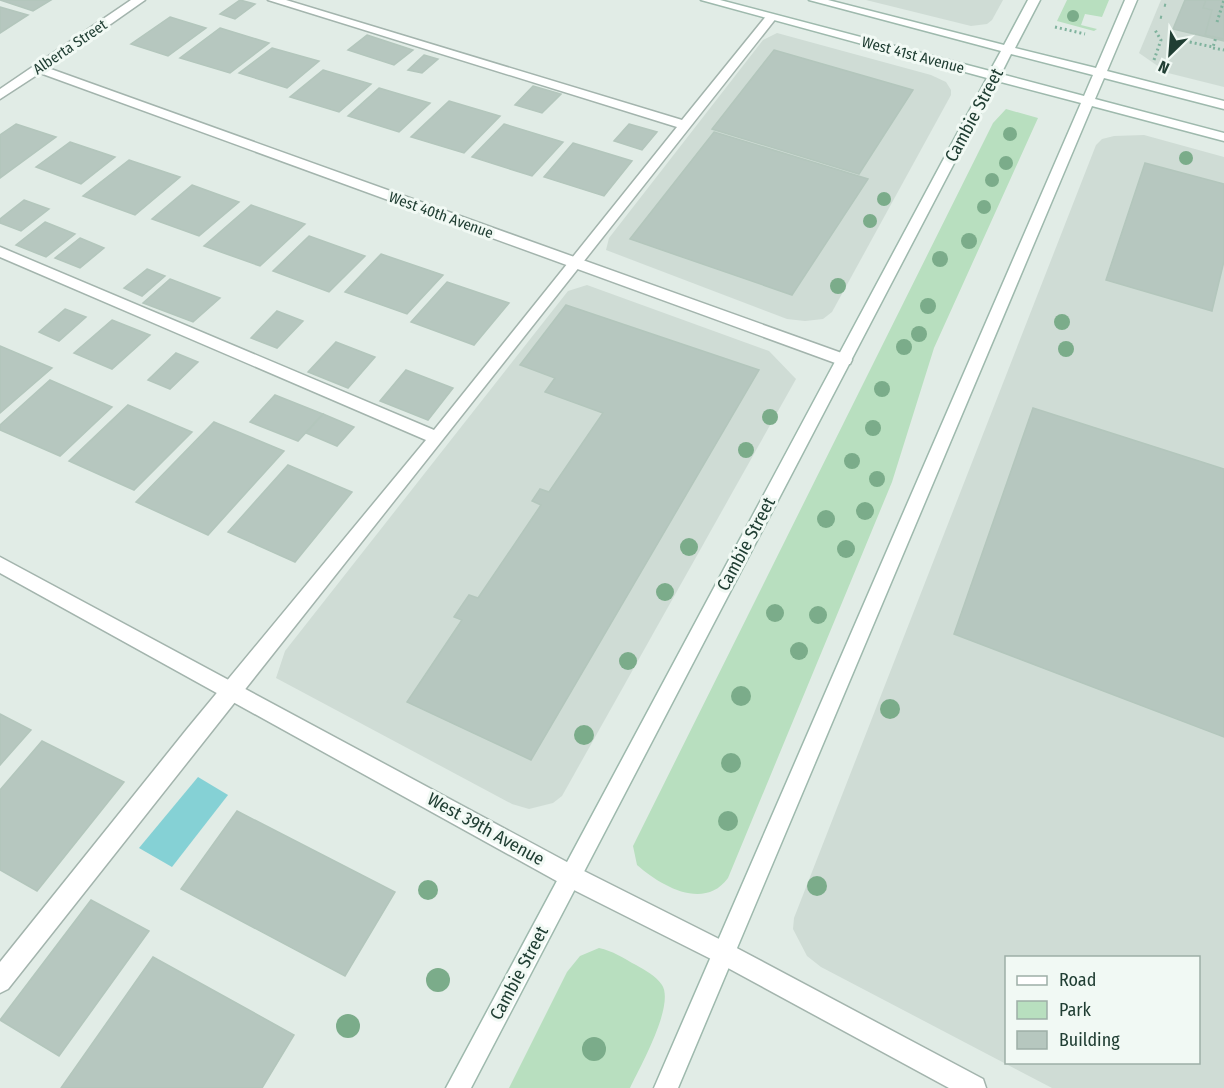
<svg xmlns="http://www.w3.org/2000/svg" width="1224" height="1088" font-family="'Fira Sans Condensed',sans-serif">
	<style>
		.built { fill: #cfdcd5; fill-rule: evenodd }
		.green { fill: #b8dfbf }
		.water { fill: #85d1d5 }
		.building { fill: #b6c7bf; stroke: #b3c6bc; stroke-width: 1.5 }
		.lines { fill: none; stroke-linecap: round; stroke-linejoin: round }
		.service-casing { stroke: #a3b4ad; stroke-width: 3 }
		.minor-casing { stroke: #a3b4ad; stroke-width: 3 }
		.secondary-casing { stroke: #9eb9ad; stroke-width: 3 }
		.path { stroke: #7fb29d; stroke-width: 3; stroke-dasharray: 2 3; stroke-linecap: butt }
		.service { fill: #fff; fill-rule: evenodd }
		.minor { fill: #fff; fill-rule: evenodd }
		.secondary { fill: #fff; fill-rule: evenodd }
		.tree { fill: #7bac8a }
		.labels { text-anchor: middle; stroke-width: 6; stroke-linejoin: round; paint-order: stroke }
		.far-street-label { font-size: 15px; fill: #203e33; stroke: #f1f9f4 }
		.street-label { font-size: 18px; fill: #203e33; stroke: #f1f9f4 }
	</style>
	<rect width="100%" height="100%" fill="#e1ece6"/>
	<g class="built">
		<polygon points="866,0 1003,0 992,20 987,24 971,26"/>
		<polygon points="1161,0 1224,0 1224,87 1168,73 1139,53"/>
		<polygon points="777,33 931,75 946,82 951,90 951,95 832,312 823,319 805,321 787,319 606,250 609,238 763,40"/>
		<path d="M1144 135 1224 157V1088H1052L821 967 807 956 793 929 794 918 1096 145 1102 139 1114 136ZM1006 958H1198V1062H1006Z"/>
		<polygon points="587,285 769,351 796,379 562,796 553,803 529,809 512,804 276,678 285,651 568,291"/>
	</g>
	<g class="green">
		<polygon points="1067,0 1109,0 1102,17 1085,14 1081,25 1097,29 1094,31 1057,21"/>
		<path d="M1006 109 1038 118 934 348 892 482 728 878C704 911 661 886 637 865L633 846 636 840 993 123Z"/>
		<path d="M599 948C613 951 623 958 636 965 645 970 656 976 662 985 675 1005 640 1067 630 1088H509L567 972 580 956Z"/>
	</g>
	<polygon class="water" points="198,777 228,795 172,867 139,848"/>
	<g class="building">
		<polygon points="0,0 51,0 33,11"/>
		<polygon points="240,0 255,4 235,19 220,14"/>
		<polygon points="1185,0 1224,0 1224,41 1173,29"/>
		<polygon points="1206,0 1224,0 1224,39 1205,35 1212,10 1203,8"/>
		<polygon points="0,7 28,15 0,33"/>
		<polygon points="170,17 206,28 168,56 131,44"/>
		<polygon points="220,28 269,43 230,73 180,58"/>
		<polygon points="367,35 413,50 394,65 348,50"/>
		<polygon points="272,48 319,61 287,88 239,73"/>
		<polygon points="774,50 913,90 859,174 712,129"/>
		<polygon points="424,55 438,59 422,73 408,70"/>
		<polygon points="323,70 371,84 339,112 290,97"/>
		<polygon points="533,86 561,94 542,113 515,105"/>
		<polygon points="379,88 430,103 399,132 348,116"/>
		<polygon points="449,101 500,116 464,153 411,137"/>
		<polygon points="16,124 56,137 0,178 0,135"/>
		<polygon points="504,124 563,142 532,176 472,157"/>
		<polygon points="629,124 657,132 642,150 614,141"/>
		<polygon points="714,132 868,179 792,295 630,239"/>
		<polygon points="70,142 115,157 81,184 36,167"/>
		<polygon points="573,143 632,161 604,196 544,177"/>
		<polygon points="129,160 180,177 135,215 83,196"/>
		<polygon points="1145,163 1224,184 1224,261 1212,311 1106,280"/>
		<polygon points="192,185 239,202 199,236 152,219"/>
		<polygon points="24,200 49,209 21,231 0,223 0,219"/>
		<polygon points="251,205 305,224 260,266 204,246"/>
		<polygon points="45,222 75,234 46,257 16,245"/>
		<polygon points="309,236 365,256 329,292 273,271"/>
		<polygon points="80,238 104,248 80,268 55,258"/>
		<polygon points="381,254 443,275 407,314 345,292"/>
		<polygon points="147,269 165,276 142,296 124,288"/>
		<polygon points="170,279 220,298 193,322 143,303"/>
		<polygon points="447,282 509,303 474,345 411,322"/>
		<polygon points="566,305 759,370 531,760 407,702 462,620 454,617 469,595 478,598 541,505 532,501 540,489 549,492 603,413 545,392 555,378 520,365"/>
		<polygon points="65,309 86,317 59,341 39,332"/>
		<polygon points="277,311 303,321 277,348 251,338"/>
		<polygon points="112,320 150,335 112,369 74,353"/>
		<polygon points="336,342 375,357 348,388 308,372"/>
		<polygon points="0,346 52,368 0,413"/>
		<polygon points="176,353 198,362 170,389 148,380"/>
		<polygon points="406,370 453,388 428,420 380,401"/>
		<polygon points="50,380 112,407 60,456 0,430 0,425"/>
		<polygon points="275,395 323,414 298,441 250,422"/>
		<polygon points="128,405 192,432 134,490 69,461"/>
		<polygon points="1033,408 1224,469 1224,737 954,634"/>
		<polygon points="323,414 354,427 337,446 306,433"/>
		<polygon points="214,422 284,451 208,535 136,502"/>
		<polygon points="288,465 352,492 295,562 228,532"/>
		<polygon points="0,714 31,730 0,765"/>
		<polygon points="42,741 124,782 37,891 0,870 0,790"/>
		<polygon points="237,811 395,892 345,976 181,889"/>
		<polygon points="91,900 149,931 59,1056 0,1020"/>
		<polygon points="153,957 294,1035 262,1088 61,1088"/>
	</g>
	<g class="lines">
		<defs>
			<polygon id="service" points="268,0 286,0 682,120 767,15 777,17 8,989 0,993 0,962 187,729 426,440 0,257 0,247 434,430 677,127"/>
			<g id="minor">
				<polygon points="131,0 145,0 48,68 850,356 852,360 850,364 838,364 40,73 0,99 0,89"/>
				<polygon points="0,557 578,868 731,945 983,1079 986,1088 949,1088 715,961 562,884 0,573"/>
			</g>
			<path id="secondary" d="M701 0H720L990 71 1001 51 809 0H828L1004 45 1028 0H1040L1015 48 1096 68 1125 0H1137L1107 71 1224 101V109L1104 78 1095 99 1224 133V141L1092 106 678 1088H654L1081 103 997 81 471 1088H446L987 78ZM1011 54 1093 75 1084 96 1001 74Z"/>
		</defs>
		<use href="#service" class="service-casing"/>
		<use href="#minor" class="minor-casing"/>
		<use href="#secondary" class="secondary-casing"/>
		<g class="path">
			<polyline points="1164,5 1168,6"/>
			<polyline points="1160,17 1164,18"/>
			<polyline points="1217,22 1224,0"/>
			<polyline points="1055,27 1085,34"/>
			<polyline points="1180,40 1213,47 1216,37"/>
			<polyline points="1213,48 1224,50"/>
			<polyline points="1154,60 1161,40 1155,30"/>
		</g>
		<use href="#service" class="service"/>
		<use href="#minor" class="minor"/>
		<use href="#secondary" class="secondary"/>
	</g>
	<g class="tree">
		<circle cx="1073" cy="16" r="6"/>
		<circle cx="1010" cy="134" r="7"/>
		<circle cx="1186" cy="158" r="7"/>
		<circle cx="1006" cy="163" r="7"/>
		<circle cx="992" cy="180" r="7"/>
		<circle cx="884" cy="199" r="7"/>
		<circle cx="984" cy="207" r="7"/>
		<circle cx="870" cy="221" r="7"/>
		<circle cx="969" cy="241" r="8"/>
		<circle cx="940" cy="259" r="8"/>
		<circle cx="838" cy="286" r="8"/>
		<circle cx="928" cy="306" r="8"/>
		<circle cx="1062" cy="322" r="8"/>
		<circle cx="919" cy="334" r="8"/>
		<circle cx="904" cy="347" r="8"/>
		<circle cx="1066" cy="349" r="8"/>
		<circle cx="882" cy="389" r="8"/>
		<circle cx="770" cy="417" r="8"/>
		<circle cx="873" cy="428" r="8"/>
		<circle cx="746" cy="450" r="8"/>
		<circle cx="852" cy="461" r="8"/>
		<circle cx="877" cy="479" r="8"/>
		<circle cx="865" cy="511" r="9"/>
		<circle cx="826" cy="519" r="9"/>
		<circle cx="689" cy="547" r="9"/>
		<circle cx="846" cy="549" r="9"/>
		<circle cx="665" cy="592" r="9"/>
		<circle cx="775" cy="613" r="9"/>
		<circle cx="818" cy="615" r="9"/>
		<circle cx="799" cy="651" r="9"/>
		<circle cx="628" cy="661" r="9"/>
		<circle cx="741" cy="696" r="10"/>
		<circle cx="890" cy="709" r="10"/>
		<circle cx="584" cy="735" r="10"/>
		<circle cx="731" cy="763" r="10"/>
		<circle cx="728" cy="821" r="10"/>
		<circle cx="817" cy="886" r="10"/>
		<circle cx="428" cy="890" r="10"/>
		<circle cx="438" cy="980" r="12"/>
		<circle cx="348" cy="1026" r="12"/>
		<circle cx="594" cy="1049" r="12"/>
	</g>
	<g class="labels">
		<g class="far-street-label">
			<text transform="translate(70 47) rotate(-34)" y="5">Alberta Street</text>
			<text transform="translate(913 55) rotate(15)" y="5">West 41st Avenue</text>
			<text transform="translate(441 215) rotate(20)" y="5">West 40th Avenue</text>
		</g>
		<g class="street-label">
			<text transform="translate(974 115) rotate(-62)" y="6">Cambie Street</text>
			<text transform="translate(746 544) rotate(-62)" y="6">Cambie Street</text>
			<text transform="translate(486 829) rotate(29)" y="6">West 39th Avenue</text>
			<text transform="translate(519 973) rotate(-62)" y="6">Cambie Street</text>
		</g>
	</g>
	<rect x="1005" y="956" width="195" height="108" fill="#f1f9f4" stroke="#9daea7" stroke-width="1.5"/>
	<rect x="1017" y="976" width="30" height="9" fill="#ffffff" stroke="#9daea7" stroke-width="1.5"/>
	<text x="1059" y="986" font-size="18" fill="#203e33">Road</text>
	<rect x="1017" y="1001" width="30" height="18" fill="#b8dfbf" stroke="#9daea7" stroke-width="1.5"/>
	<text x="1059" y="1016" font-size="18" fill="#203e33">Park</text>
	<rect x="1017" y="1031" width="30" height="18" fill="#b6c7bf" stroke="#9daea7" stroke-width="1.5"/>
	<text x="1059" y="1046" font-size="18" fill="#203e33">Building</text>
	<g transform="translate(1170 54) rotate(205)" stroke="#f1f9f4" stroke-width="4.5" paint-order="stroke">
	<path d="M0-4.5L10 22L0 15L-10 22Z" fill="#203e33"/>
	<text y="-9" font-size="16" font-weight="bold" text-anchor="middle" fill="#203e33">N</text>
	</g>
</svg>
